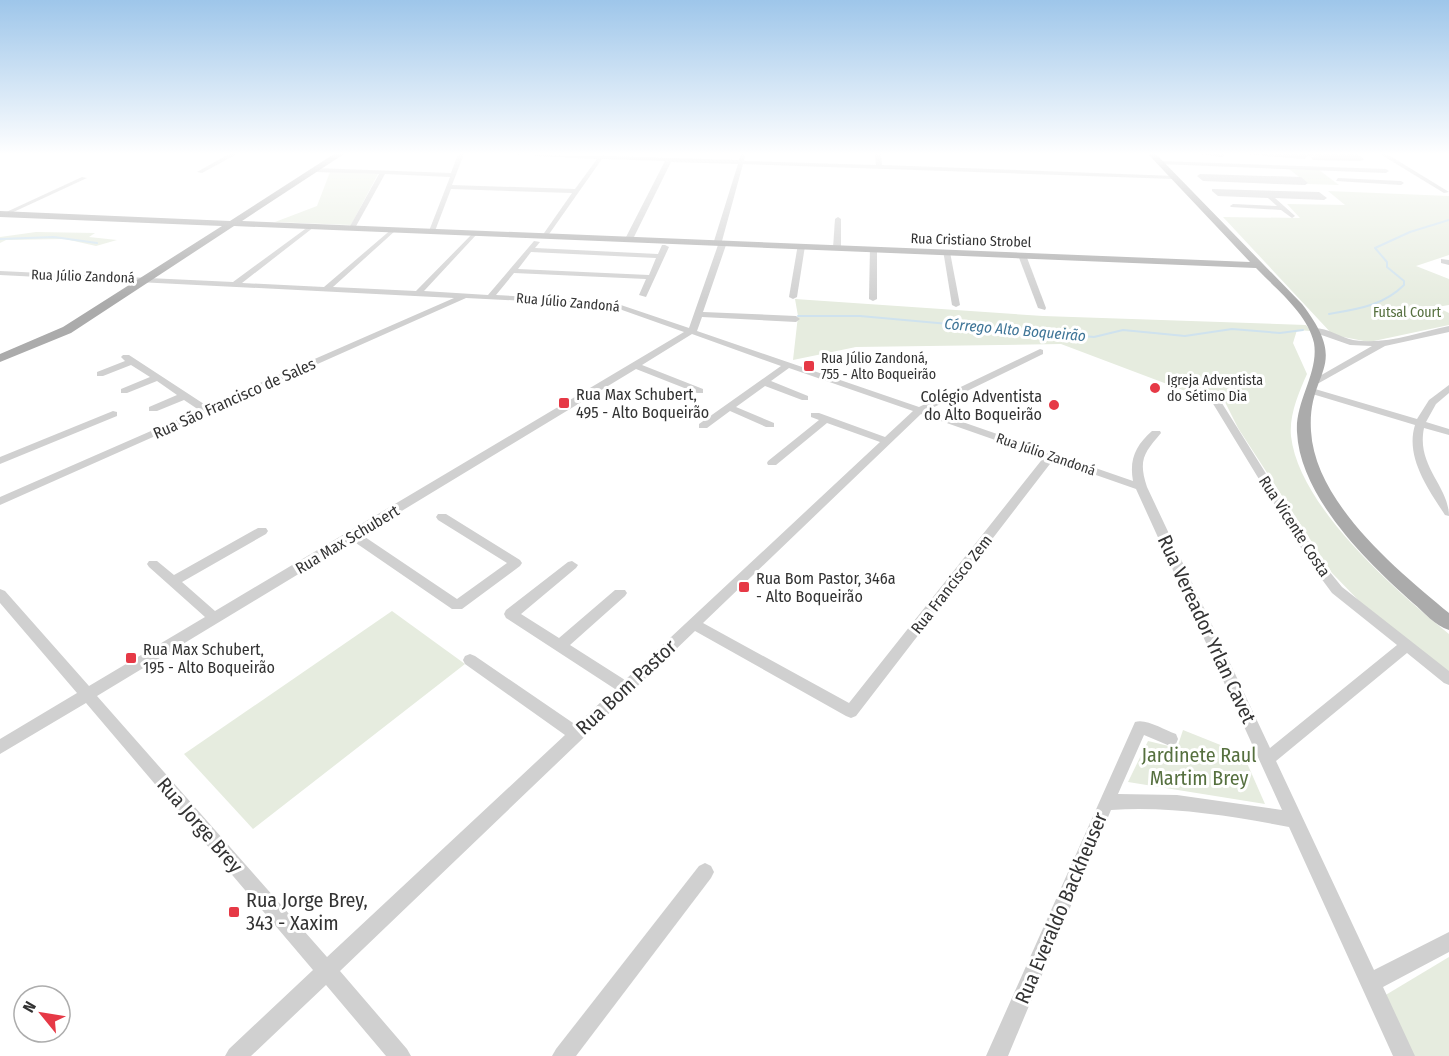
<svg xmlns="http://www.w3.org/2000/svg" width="1449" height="1056" font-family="'Fira Sans Condensed',sans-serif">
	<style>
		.green { fill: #e6ecdf }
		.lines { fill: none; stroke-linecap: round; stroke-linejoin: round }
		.stream { stroke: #cfe2ee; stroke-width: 2 }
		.minor { fill: #d0d0d0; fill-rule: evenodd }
		.major { fill: #ababab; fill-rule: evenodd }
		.poi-dot { fill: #e63946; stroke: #fff; stroke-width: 2 }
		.labels { text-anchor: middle; stroke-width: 6; stroke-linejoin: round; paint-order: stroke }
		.far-street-label { font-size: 14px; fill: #333; stroke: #fff }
		.far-park-label { font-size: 14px; fill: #56703f; stroke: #fff }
		.far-poi-label { font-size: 14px; fill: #333; stroke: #fff; text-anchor: start }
		.far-water-label { font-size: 15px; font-style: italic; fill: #3f7597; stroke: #fff }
		.poi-label { font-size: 16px; fill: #333; stroke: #fff; text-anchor: start }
		.street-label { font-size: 16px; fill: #333; stroke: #fff }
		.near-street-label { font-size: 20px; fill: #333; stroke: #fff }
		.near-park-label { font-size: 20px; fill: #56703f; stroke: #fff }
		.near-poi-label { font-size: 20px; fill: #333; stroke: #fff; text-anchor: start }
	</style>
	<rect width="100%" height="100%" fill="#fff"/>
	<g class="green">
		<polygon points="1289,169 1319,170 1339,185 1308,184"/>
		<polygon points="330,172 378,174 351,225 275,222 317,206"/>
		<polygon points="1328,191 1449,196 1449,255 1416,266 1449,279 1449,305 1437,307 1449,313 1449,325 1369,342 1333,335 1223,217 1300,218 1287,204 1345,205"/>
		<polygon points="36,232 95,233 89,237 117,240 96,246 65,239 6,240 0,243 0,237"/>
		<path d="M795 299 1043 316 1306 325 1311 331 1297 330 1293 343 1307 374C1299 392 1289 415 1291 436 1299 507 1396 591 1449 634V673L1366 608 1332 573 1238 428 1224 400 1204 398 1061 344 856 347 793 360 798 316Z"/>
		<polygon points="392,611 465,664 253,829 184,754"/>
		<polygon points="1183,730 1243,754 1265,804 1128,782 1148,741 1177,748"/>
		<polygon points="1449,957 1449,1056 1411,1056 1384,996"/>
	</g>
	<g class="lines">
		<g class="stream">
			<polyline points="0,239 54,237 97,243"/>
			<path d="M1329 314C1357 309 1383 306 1404 285V281L1387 267V262L1375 248 1410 232 1449 220"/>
			<polyline points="798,316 860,316 1094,337 1123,330 1185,336 1232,329 1280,333 1303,330"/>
		</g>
		<g class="minor">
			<polygon points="229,154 237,154 202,173 197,172"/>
			<path d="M458 154H464L452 185 575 189 597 159 496 154 599 156 606 154 604 156 739 160 741 154H745L744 161 876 165 875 154H881L882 165 1176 176 1174 179 743 164 722 241 726 245 703 312 796 316 800 319 796 322 702 317 697 331 919 407 1040 349 1043 350V354L928 410 1133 481C1129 459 1136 445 1152 431H1160L1161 433C1144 453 1138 460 1147 487L1270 748 1397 645 1332 593 1312 566 1212 402 1217 399 1220 400 1320 560 1342 587 1449 671V685L1444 683 1407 653 1276 761 1374 970 1449 932V952L1383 987 1415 1056H1393L1289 827C1230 816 1172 806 1111 810L1008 1056H986L1135 722C1146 718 1164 730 1176 734L1178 739 1176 744 1170 746 1144 735 1118 794 1177 795 1282 810 1136 489 1053 460 856 716 851 718 846 716 695 631 340 971 407 1049 411 1056H386L326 985 251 1056H225L229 1049 313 970 86 703 0 754V739L77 693 0 603V589L5 591 89 686 205 617 149 567 147 564 149 561H157L174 575 258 528H266L268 531 266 534 182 582 215 611 684 332 608 305 466 298 0 505V497L199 410 184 400 157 411H149V407L177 395 157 381 127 393H121V389L150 377 131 365 103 376H97V372L125 361 121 357 123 355H129L207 406 454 298 0 275V271L233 282 312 224 315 226 314 227 242 283 324 287 393 228 396 230 395 231 333 287 416 291 475 231 477 232V234L424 291 488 295 534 241 540 242 535 248 658 254 662 245H665L669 247 646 297 639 295 646 279 514 273 496 295 609 301 689 328 718 245 714 241 738 164 671 162 633 239 629 241 625 239 665 161 602 159 547 237 545 238 542 236 572 193 451 189 435 231 432 233 429 231 450 177 385 174 355 228 352 230 349 228 379 174 315 172 312 170 315 168 451 173ZM531 252 656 258 649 275 518 269ZM692 334 781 366 699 424V428H707L730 411 766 427H774V423L736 407 765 386 802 400H808V396L771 381 789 368 913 411 885 437 819 413H811V417L819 420 768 461 767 463 768 465H776L827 423 880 442 625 680 570 645 625 596 627 593 625 590H615L559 638 521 614 576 568 578 565 572 561 568 562 506 610 504 614 506 618 615 689 576 725 475 656 470 654 465 656 463 660 465 664 565 735 327 957 97 696 353 541 452 609H462L520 566 522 563 520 560 446 514H438L436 517 438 520 507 563 457 599 362 535 636 369 697 393H703V389L642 365ZM921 414 1044 457 849 703 703 623Z"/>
			<polygon points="1196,154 1224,154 1225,155 1222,157"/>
			<polygon points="1240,154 1357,154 1364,159 1361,161 1313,160 1311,157 1327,157 1307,156 1305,159"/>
			<polygon points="1380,154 1387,154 1449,192 1444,193"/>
			<polygon points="1161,161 1386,169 1389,171 1386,173 1159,164"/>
			<polygon points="1200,174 1301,177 1308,183 1305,185 1203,181 1197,176"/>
			<polygon points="82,177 87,178 7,215 2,214"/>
			<polygon points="1338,178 1401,181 1404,183 1401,185 1336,181"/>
			<polygon points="1212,189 1319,192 1327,198 1324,200 1275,198 1294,215 1295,216 1292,218 1281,210 1231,207 1230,206 1233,204 1277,206 1268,198 1218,196 1212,191"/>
			<polygon points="838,217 841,219 841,248 837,250 833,248 835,219"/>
			<polygon points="798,244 805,246 797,297 793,299 789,297"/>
			<polygon points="870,247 877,249 877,299 873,301 869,299"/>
			<polygon points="943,250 950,252 960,305 956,307 952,305"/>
			<polygon points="1019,253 1026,255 1046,308 1045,310 1038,308 1018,255"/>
			<polygon points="1441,259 1449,260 1449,265 1441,263"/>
			<path d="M1449 326V332L1385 346 1319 383H1313L1311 381 1372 346 1350 345 1313 332V328C1326 327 1340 337 1353 340 1385 345 1417 333 1449 326Z"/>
			<path d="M1449 385V393L1436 404 1426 422 1449 429V435L1424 428C1416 466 1449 486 1449 516L1445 515C1428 489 1405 457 1415 425L1309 393 1307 391 1309 389H1315L1417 419 1429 400Z"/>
			<polygon points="113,411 117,412 117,416 0,464 0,457"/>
			<polygon points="705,863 711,866 714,872 711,878 576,1056 552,1056 556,1049 699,866"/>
		</g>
		<path class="major" d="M334 154H344L242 221 1250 262 1148 154H1156L1302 304C1352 369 1307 369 1311 431 1315 503 1398 571 1449 613V630C1435 626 1424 612 1413 603 1367 562 1300 497 1297 432 1295 401 1319 373 1314 343 1308 314 1276 289 1256 268L234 226 71 333 0 362V354L63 327 222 226 0 217V211L230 221Z"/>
	</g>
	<linearGradient id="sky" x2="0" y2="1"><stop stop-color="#9ec6ea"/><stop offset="0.51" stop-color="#fff"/><stop offset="1" stop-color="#fff" stop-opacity="0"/></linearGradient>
	<rect width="1449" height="302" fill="url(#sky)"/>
	<g class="poi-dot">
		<rect x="803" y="360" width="12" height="12" rx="3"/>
		<circle cx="1155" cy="388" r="6"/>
		<rect x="558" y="397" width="12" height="12" rx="3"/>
		<circle cx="1054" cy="405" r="6"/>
		<rect x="738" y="581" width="12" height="12" rx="3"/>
		<rect x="125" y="652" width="12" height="12" rx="3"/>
		<rect x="228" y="906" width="12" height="12" rx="3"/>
	</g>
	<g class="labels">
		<g class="far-street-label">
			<text transform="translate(971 240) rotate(2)" y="5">Rua Cristiano Strobel</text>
			<text transform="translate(83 276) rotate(2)" y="5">Rua Júlio Zandoná</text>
			<text transform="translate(568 302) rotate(5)" y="5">Rua Júlio Zandoná</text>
			<text transform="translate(1046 454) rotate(19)" y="5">Rua Júlio Zandoná</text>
		</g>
		<g class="far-park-label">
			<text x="1407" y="317">Futsal Court</text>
		</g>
		<g class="far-poi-label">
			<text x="821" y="363">Rua Júlio Zandoná,<tspan x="821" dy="16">755 - Alto Boqueirão</tspan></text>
			<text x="1167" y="385">Igreja Adventista<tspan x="1167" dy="16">do Sétimo Dia</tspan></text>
		</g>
		<g class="far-water-label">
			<text transform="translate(1015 330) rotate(5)" y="5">Córrego Alto Boqueirão</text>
		</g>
		<g class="poi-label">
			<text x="576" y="400">Rua Max Schubert,<tspan x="576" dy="18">495 - Alto Boqueirão</tspan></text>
			<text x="1042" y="402" text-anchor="end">Colégio Adventista<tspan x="1042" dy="18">do Alto Boqueirão</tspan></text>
			<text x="756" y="584">Rua Bom Pastor, 346a<tspan x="756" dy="18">- Alto Boqueirão</tspan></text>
			<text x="143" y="655">Rua Max Schubert,<tspan x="143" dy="18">195 - Alto Boqueirão</tspan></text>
		</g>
		<g class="street-label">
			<text transform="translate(234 398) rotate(-24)" y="6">Rua São Francisco de Sales</text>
			<text transform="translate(1295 526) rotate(57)" y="6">Rua Vicente Costa</text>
			<text transform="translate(347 539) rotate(-31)" y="6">Rua Max Schubert</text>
			<text transform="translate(951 584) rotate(-52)" y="6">Rua Francisco Zem</text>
		</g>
		<g class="near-street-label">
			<text transform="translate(1207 629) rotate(65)" y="7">Rua Vereador Yrlan Cavet</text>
			<text transform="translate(626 687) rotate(-43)" y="7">Rua Bom Pastor</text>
			<text transform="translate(200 825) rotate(49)" y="7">Rua Jorge Brey</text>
			<text transform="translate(1061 908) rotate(-67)" y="7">Rua Everaldo Backheuser</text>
		</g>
		<g class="near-park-label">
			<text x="1199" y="762">Jardinete Raul<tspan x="1199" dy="23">Martim Brey</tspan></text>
		</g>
		<g class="near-poi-label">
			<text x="246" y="907">Rua Jorge Brey,<tspan x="246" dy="23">343 - Xaxim</tspan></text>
		</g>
	</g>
	<g transform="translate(42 1014) rotate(300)"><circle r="28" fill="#ffffff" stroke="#adadad" stroke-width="1.5"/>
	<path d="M0-4.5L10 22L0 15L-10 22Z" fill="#e63946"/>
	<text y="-9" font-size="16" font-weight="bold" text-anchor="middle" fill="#333333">N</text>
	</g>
</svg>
